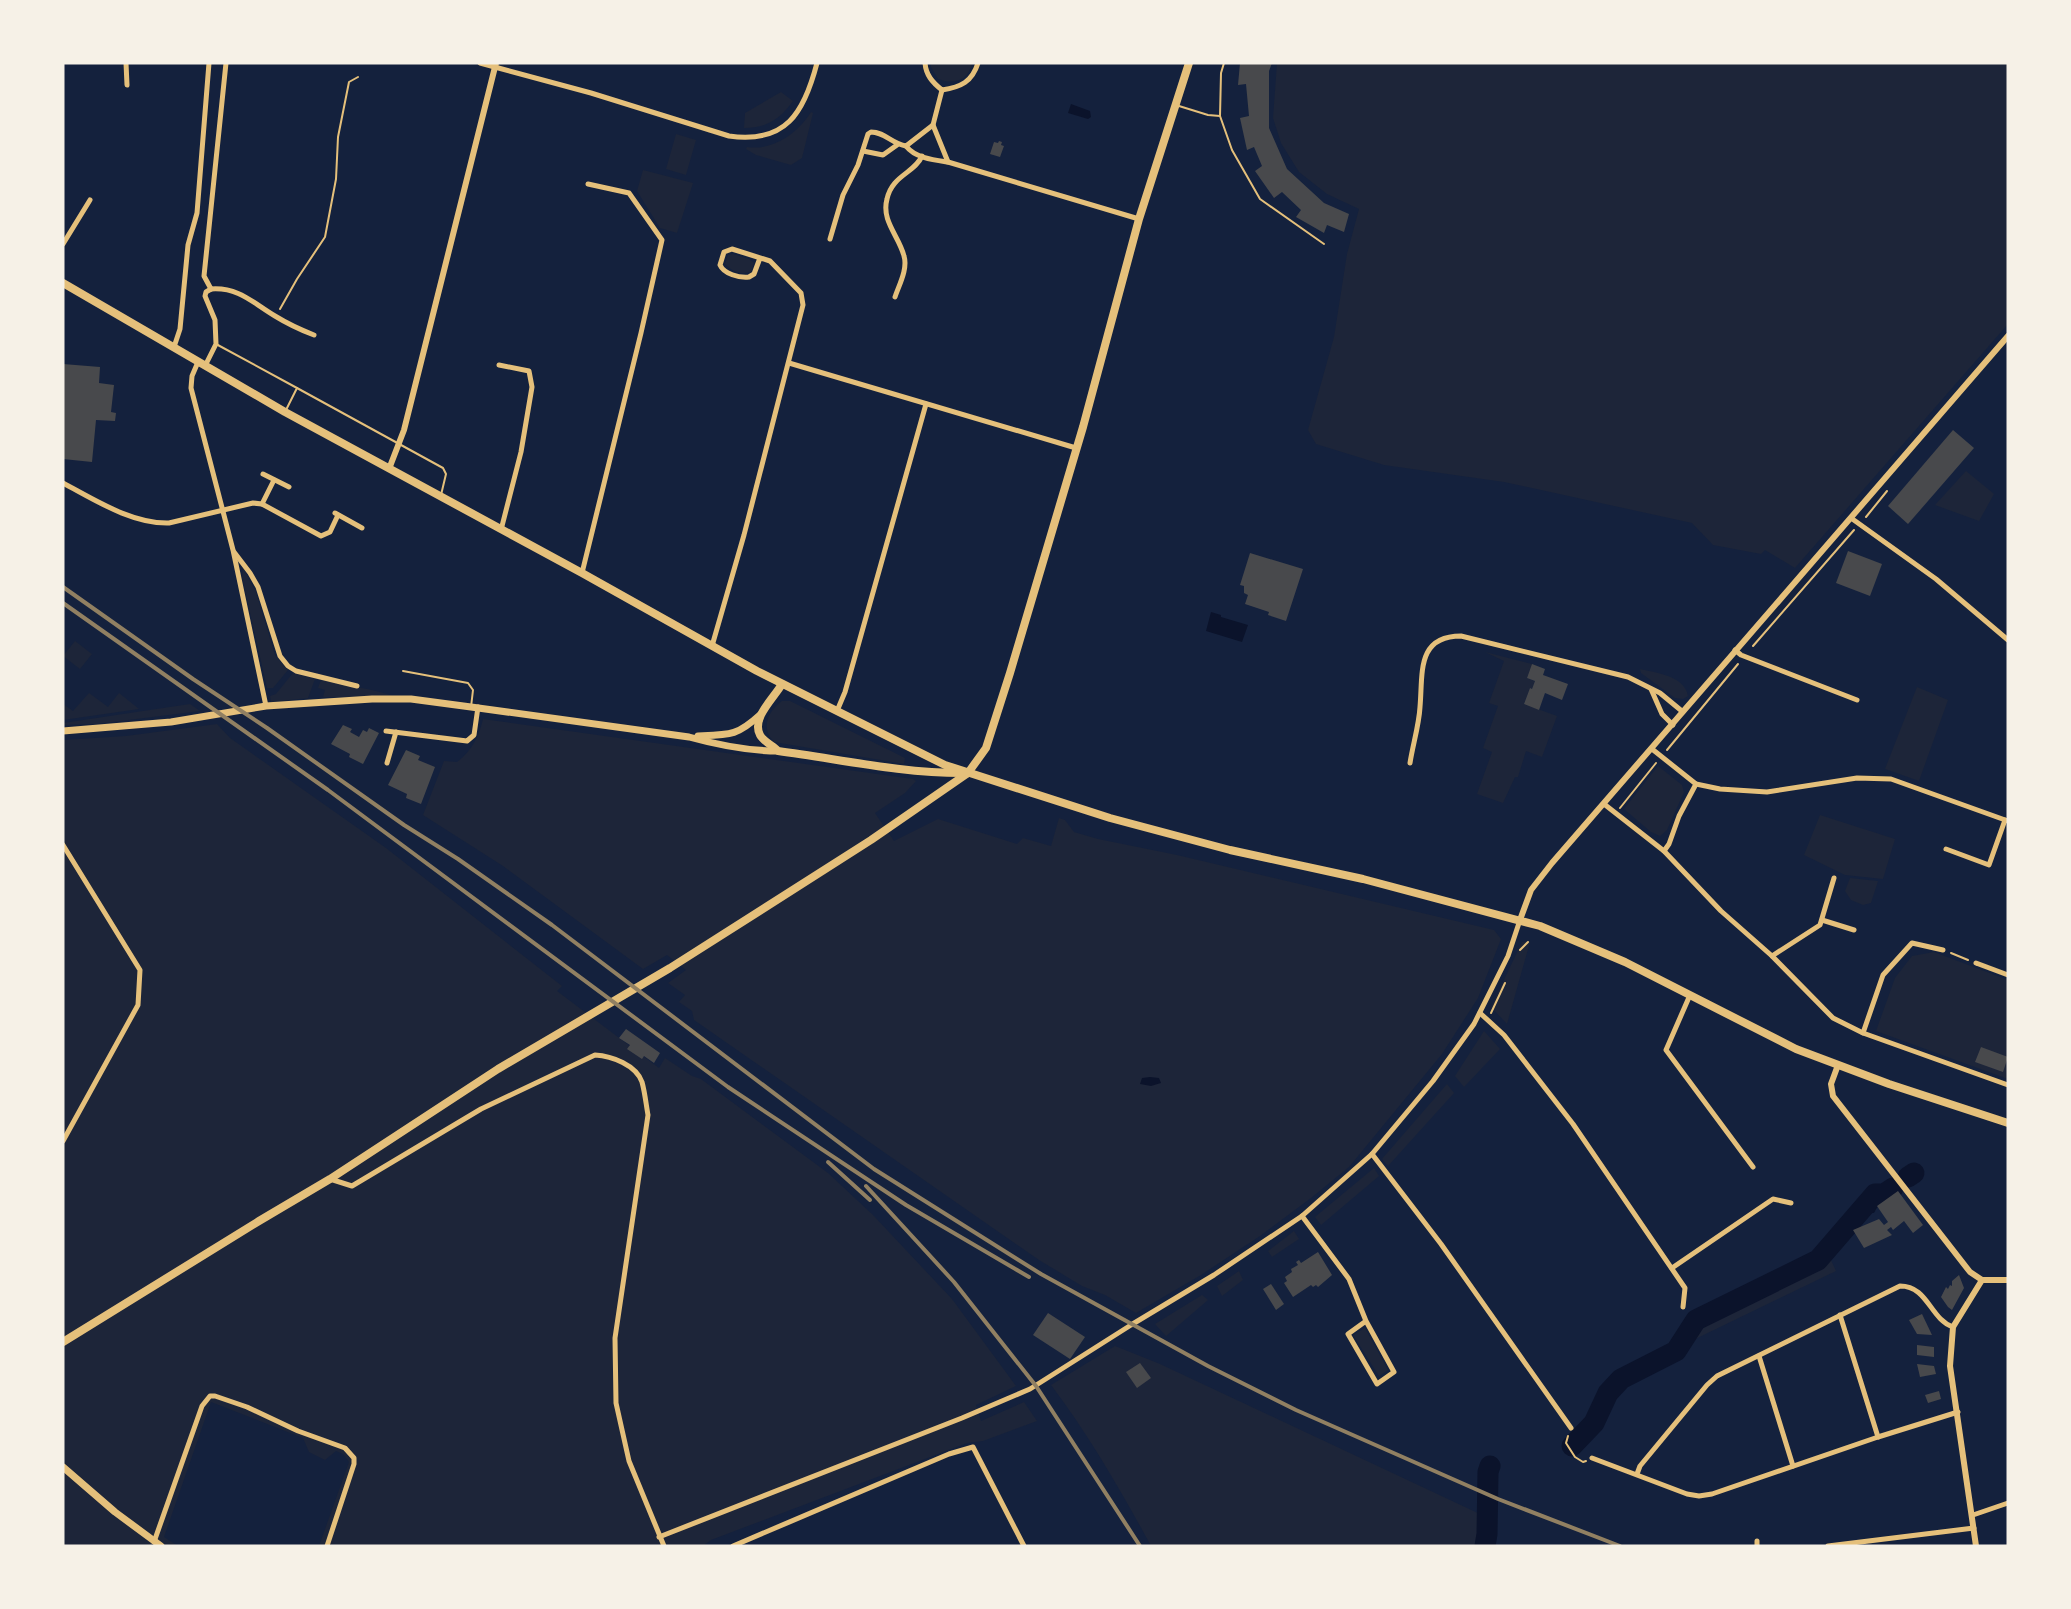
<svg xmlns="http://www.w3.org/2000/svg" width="2071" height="1609" font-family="Jost,sans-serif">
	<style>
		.green { fill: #1d2539 }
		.water { fill: #0b132b }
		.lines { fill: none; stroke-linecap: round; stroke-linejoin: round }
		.stream { stroke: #0b132b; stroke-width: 4 }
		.river { stroke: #0b132b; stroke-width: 21 }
		.building { fill: #48494c }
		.path { stroke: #e5c07b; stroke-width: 2 }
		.service { stroke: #e5c07b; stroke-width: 2 }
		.minor { stroke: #e5c07b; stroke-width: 5 }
		.tertiary { stroke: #e5c07b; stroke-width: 6 }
		.secondary { stroke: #e5c07b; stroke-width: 7 }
		.primary { stroke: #e5c07b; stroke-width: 8 }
		.trunk { stroke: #e5c07b; stroke-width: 8 }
		.rail { stroke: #918062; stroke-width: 4 }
	</style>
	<rect width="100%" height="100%" fill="#14213d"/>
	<g class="green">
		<path d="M931 63H972C968 81 954 85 938 79L931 67Z"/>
		<polygon points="1277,63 2008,63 2008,324 1795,568 1765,550 1761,554 1713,545 1692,523 1504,482 1384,465 1316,444 1308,430 1334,337 1347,254 1359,209 1327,194 1299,172 1281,143 1273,118"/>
		<path d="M781 92 793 101C780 119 767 128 744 128L745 113Z"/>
		<path d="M811 112 813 113 802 158 791 165 756 155 746 149 747 147C773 151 798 133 811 112Z"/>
		<polygon points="676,134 696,140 686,175 666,169"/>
		<polygon points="643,170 693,183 677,233 660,228 637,191"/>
		<path d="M733 254 749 259 754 263 751 272C740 275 733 272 725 264L728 255Z"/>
		<polygon points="1966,471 1994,494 1979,521 1935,505"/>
		<polygon points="243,567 256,592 275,655 288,670 273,688 267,688 242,577"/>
		<polygon points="75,641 92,654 80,669 63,656"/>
		<polygon points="1485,652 1532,664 1527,678 1535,681 1532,689 1530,688 1524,704 1557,716 1542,757 1526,751 1518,777 1515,777 1503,803 1477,794 1492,752 1483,748 1498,706 1489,703 1504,661"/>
		<path d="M1640 669C1657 673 1685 676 1688 696L1683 699 1675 698 1641 673Z"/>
		<polygon points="293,673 315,679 308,698 271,702 270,696 276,694"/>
		<path d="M321 680C345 686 373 688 396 697H323L325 690 318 688Z"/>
		<polygon points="1917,687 1948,700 1919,781 1885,769"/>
		<polygon points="89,693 108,707 119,693 139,709 63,720 63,704 73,711"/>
		<path d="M782 701H790L905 758 904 764 774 742C760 728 768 711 782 701Z"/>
		<polygon points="190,704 200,711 97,724 63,725 63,723"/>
		<path d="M483 719 913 779 916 781 905 793 875 813 894 841 938 819 1017 844 1023 838 1051 846 1059 818 1065 820 1074 832 1098 839 1177 855 1494 930 1501 939 1478 998 1442 1054 1349 1167 1311 1198 1260 1236 1201 1275 1136 1313 1105 1295 1082 1286 1039 1260 694 1020 692 1011 679 1002 685 995 668 983 686 970 667 955 643 969 503 866 423 815 444 761 457 762C472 751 479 736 483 719Z"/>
		<polygon points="217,724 230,738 386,848 562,986 557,991 659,1068 665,1058 692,1076 701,1079 828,1173 872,1214 952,1299 1016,1386 976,1405 981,1421 1024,1402 1037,1421 983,1441 967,1443 711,1540 703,1546 319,1546 349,1462 343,1454 336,1451 325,1460 309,1452 303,1438 211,1402 164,1537 178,1546 63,1546 63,740 126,736"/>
		<polygon points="1658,766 1682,785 1684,792 1667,830 1660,836 1651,832 1624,809"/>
		<polygon points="1820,815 1895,839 1883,879 1845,875 1804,855"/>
		<polygon points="1850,878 1878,881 1871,903 1863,905 1851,900 1845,891"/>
		<polygon points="1522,942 1530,942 1507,1024 1491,1007"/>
		<polygon points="1934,952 2008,980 2008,1079 1876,1031 1895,978 1912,956"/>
		<polygon points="1484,1031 1500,1049 1464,1087 1455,1076"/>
		<polygon points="1447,1084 1454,1093 1388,1166 1382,1159"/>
		<polygon points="1374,1168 1379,1176 1321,1225 1315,1217"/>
		<polygon points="1294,1231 1299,1239 1272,1257 1268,1251"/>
		<polygon points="1830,1258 1836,1271 1687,1343 1698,1321"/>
		<polygon points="1239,1271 1243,1280 1222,1296 1217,1286"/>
		<polygon points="1202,1295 1208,1300 1166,1336 1155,1324"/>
		<polygon points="1365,1328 1388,1370 1379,1376 1353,1335"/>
		<path d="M1115 1346 1160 1364 1482 1515 1480 1546H1151C1121 1491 1089 1435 1051 1385Z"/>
	</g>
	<g class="water">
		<polygon points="1071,104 1090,111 1091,117 1088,119 1068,113"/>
		<polygon points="1211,612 1221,615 1221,617 1248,625 1242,642 1206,631"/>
		<polygon points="1150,1077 1159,1078 1161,1083 1151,1086 1140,1084 1142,1078"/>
	</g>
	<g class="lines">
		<path class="stream" d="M1873 1211C1875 1204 1881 1201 1884 1194"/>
		<g class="river">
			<polyline points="1908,1177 1914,1173"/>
			<polyline points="1572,1446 1594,1423 1608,1393 1621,1379 1676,1351 1696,1320 1818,1260 1875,1194 1884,1194 1893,1188"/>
			<polyline points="1485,1546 1487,1534 1488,1472 1490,1466"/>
		</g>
	</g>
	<g class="building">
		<polygon points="1240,63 1272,63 1269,71 1269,128 1287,169 1324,203 1349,214 1344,232 1327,225 1324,233 1296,217 1301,210 1282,192 1274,198 1255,171 1262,166 1254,147 1247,150 1240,118 1249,116 1246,84 1238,85"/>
		<polygon points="999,141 1002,142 1001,145 1004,146 1000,157 990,154 994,142 998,143"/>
		<polygon points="63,364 100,367 99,383 114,385 111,412 116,413 115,421 96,420 92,462 63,459"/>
		<polygon points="1953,430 1974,448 1908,524 1888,506"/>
		<polygon points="1848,551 1882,564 1870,596 1836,583"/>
		<polygon points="1250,553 1303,569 1286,621 1268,615 1269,612 1245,604 1248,595 1244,593 1244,586 1240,585"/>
		<polygon points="1532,664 1545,669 1543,675 1568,684 1562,700 1545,693 1539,710 1524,704 1530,688 1532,689 1535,681 1527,678"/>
		<polygon points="343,725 352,729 350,732 359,737 363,730 367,732 369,728 379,733 363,764 349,757 350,754 331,744"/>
		<polygon points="406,750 420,756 418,760 435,767 421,804 406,798 407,794 388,785"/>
		<polygon points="626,1029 660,1053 654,1063 644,1056 642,1059 627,1049 630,1045 619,1038"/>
		<polygon points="1981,1047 2008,1057 2003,1072 1975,1062"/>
		<polygon points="1898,1191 1923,1225 1913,1233 1904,1221 1893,1230 1891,1227 1887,1230 1892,1235 1864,1248 1853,1230 1879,1219 1884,1225 1888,1222 1877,1206"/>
		<polygon points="1318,1252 1332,1275 1318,1287 1316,1285 1313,1287 1311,1285 1293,1297 1284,1283 1287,1281 1285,1277 1292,1272 1291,1269 1298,1265 1296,1262 1299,1260 1301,1263"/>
		<polygon points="1959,1275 1964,1288 1952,1310 1948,1307 1941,1297 1946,1287 1948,1289 1950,1285 1952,1286 1952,1281"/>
		<polygon points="1271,1284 1284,1304 1276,1310 1263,1289"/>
		<polygon points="1048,1313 1085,1337 1070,1359 1033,1335"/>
		<polygon points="1922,1314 1932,1335 1917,1334 1909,1320"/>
		<polygon points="1917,1345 1934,1347 1934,1357 1917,1355"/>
		<polygon points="1140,1363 1151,1378 1137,1388 1126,1372"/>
		<polygon points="1917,1364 1934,1366 1936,1374 1920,1377"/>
		<polygon points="1939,1391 1941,1399 1928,1403 1925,1395"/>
	</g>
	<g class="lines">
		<g class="path">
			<polyline points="280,309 297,279 325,237 336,179 338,137 349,82 358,77"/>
			<polyline points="1866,517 1887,491"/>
			<polyline points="1753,646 1854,530"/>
			<polyline points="1667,750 1738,664"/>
			<polyline points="1620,808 1656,763"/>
			<polyline points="1520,950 1528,942"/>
			<polyline points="1951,953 1968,960"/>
			<polyline points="1491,1013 1505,983"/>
			<polyline points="1568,1436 1566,1443 1575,1457 1583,1462 1586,1461"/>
		</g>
		<g class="service">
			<polyline points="1224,63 1221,73 1220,116 1232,150 1260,199 1324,244"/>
			<polyline points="1179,106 1208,115 1220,116"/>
			<polyline points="216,344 297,388 286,410"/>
			<polyline points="297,388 443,468 446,474 441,495"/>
			<polyline points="403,671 468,683 473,690 471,707"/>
		</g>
		<g class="minor">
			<polyline points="126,63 127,85"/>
			<path d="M480 63 591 93 729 136C786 144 804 113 817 63"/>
			<path d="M925 63C926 75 932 82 942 90 961 87 972 82 978 63"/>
			<polyline points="933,125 948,162"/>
			<path d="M906 146C915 158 934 160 948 162L1139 219"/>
			<polyline points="906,146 933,125 942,90"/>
			<polyline points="863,151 883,155 897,145"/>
			<path d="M830 239 843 195 858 165 868 134 871 132C885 132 892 144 906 146"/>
			<polyline points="63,244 90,200"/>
			<polyline points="211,289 204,276 226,63"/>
			<path d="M211 289C239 287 253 303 275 316 288 324 301 330 314 335"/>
			<path d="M895 297C899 285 908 269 904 256 899 236 881 221 887 199 892 175 915 173 922 156"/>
			<polyline points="174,347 180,329 188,245 197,213 209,63"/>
			<polyline points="198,362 192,376 191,388 233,550 266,706"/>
			<polyline points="789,363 1076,448"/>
			<polyline points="499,365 529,371 532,387 521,452 501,530"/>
			<polyline points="205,366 216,344 215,320 205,296 206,292 211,289"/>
			<polyline points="263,474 289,487"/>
			<path d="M63 483C95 500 132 524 169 523L253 503 262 504 321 536 330 532 338 515"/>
			<polyline points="262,504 274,480"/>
			<polyline points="335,513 362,528"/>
			<polyline points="1851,518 1936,579 2008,640"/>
			<polyline points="234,552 250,573 258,587 280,656 288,666 296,671 357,686"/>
			<polyline points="582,573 641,333 662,240 629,193 588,184"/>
			<path d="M712 646 744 535 803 305 801 293 770 261 732 249 724 252 720 265C724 274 739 278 749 277L754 274 760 258"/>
			<polyline points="1735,650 1741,655 1857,700"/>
			<polyline points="1651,689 1662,714 1673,725"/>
			<polyline points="837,711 845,692 926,404"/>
			<polyline points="386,731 467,741 474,735 478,707"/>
			<polyline points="1652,749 1696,784 1720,789 1767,792 1857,778 1891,779 2008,821"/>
			<polyline points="387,763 396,732"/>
			<path d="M1410 763C1413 744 1419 725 1420 707 1423 674 1416 636 1461 636L1628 677 1660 693 1683 712"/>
			<polyline points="1604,804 1664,851 1721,911 1772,956 1833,1018 1863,1033 2008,1085"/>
			<polyline points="63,845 140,970 138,1005 63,1141"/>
			<polyline points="1946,849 1989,865 2005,820"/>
			<polyline points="1664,851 1669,844 1679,816 1696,784"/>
			<polyline points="1822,920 1854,930"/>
			<polyline points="1772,956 1820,925 1834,878"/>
			<polyline points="1976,963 2008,975"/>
			<polyline points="1690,995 1666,1050 1753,1167"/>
			<polyline points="1480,1013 1504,1035 1573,1124 1685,1288 1683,1307"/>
			<polyline points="1863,1033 1883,975 1912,943 1943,950"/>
			<polyline points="1372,1154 1441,1244 1571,1428"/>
			<path d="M330 1179 352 1186 481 1109 595 1055C612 1056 636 1065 642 1082 645 1093 646 1104 648 1115L615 1338 616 1403 629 1461 664 1546"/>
			<polyline points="1302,1216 1349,1279 1366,1321 1348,1334 1377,1384 1394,1372 1366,1321"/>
			<polyline points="1672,1268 1773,1199 1791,1203"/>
			<polyline points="1840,1315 1878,1437"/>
			<polyline points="1759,1356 1793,1466"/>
			<polyline points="1592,1458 1687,1494 1699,1496 1712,1494 1878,1437 1958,1412"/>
			<path d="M1637 1474 1640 1466 1707 1385 1717 1376 1900 1286C1928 1286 1930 1319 1953 1327"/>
			<polyline points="1973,1515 2008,1503"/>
			<polyline points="659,1537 962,1418 1030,1389 1131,1325 1214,1275 1302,1216 1372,1154 1433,1081 1474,1024 1508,956 1520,920"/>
			<polyline points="1757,1541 1757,1546"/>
			<polyline points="154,1542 202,1406 210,1396 215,1396 247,1407 298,1431 345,1448 354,1458 354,1464 327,1546"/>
			<polyline points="733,1546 949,1454 973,1447 1024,1546"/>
			<polyline points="1828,1546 1974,1528"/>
		</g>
		<g class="tertiary">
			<polyline points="389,469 404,430 496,63"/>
			<polyline points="1520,920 1531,890 1552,863 2008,336"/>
			<polyline points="1838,1065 1831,1084 1833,1096 1970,1272 1982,1280 2008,1280"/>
			<polyline points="1976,1546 1950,1366 1953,1327 1982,1280"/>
		</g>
		<g class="secondary">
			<path d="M63 731 171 722 266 706 372 699H411L471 707 689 737C718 745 748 751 778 751"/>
			<path d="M698 736C730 735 737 736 761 714"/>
			<polyline points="63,1467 115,1512 161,1546"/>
		</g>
		<polyline class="primary" points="63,1342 259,1221 330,1179 498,1069 670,968 871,840 968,773"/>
		<g class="trunk">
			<polyline points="63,283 285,412 582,573 757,671 945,765 1110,818 1230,850 1363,879 1540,926 1625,962 1796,1049 1889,1084 2008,1123"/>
			<path d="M782 684C774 698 751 718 760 735 763 741 773 746 778 751 839 759 901 773 962 773"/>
			<polyline points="968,773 986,748 1010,673 1083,427 1139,219 1189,63"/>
		</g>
		<g class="rail">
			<polyline points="63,587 193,679 267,728 404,825 458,859 552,925 874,1169 1041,1274 1208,1366 1296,1410 1498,1499 1620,1546"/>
			<polyline points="63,603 328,790 728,1087 906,1205 1029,1277"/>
			<polyline points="828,1162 870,1200"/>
			<polyline points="866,1186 954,1282 1036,1386 1140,1546"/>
		</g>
	</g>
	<rect width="2071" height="1609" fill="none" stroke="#f6f1e7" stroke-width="129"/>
</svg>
